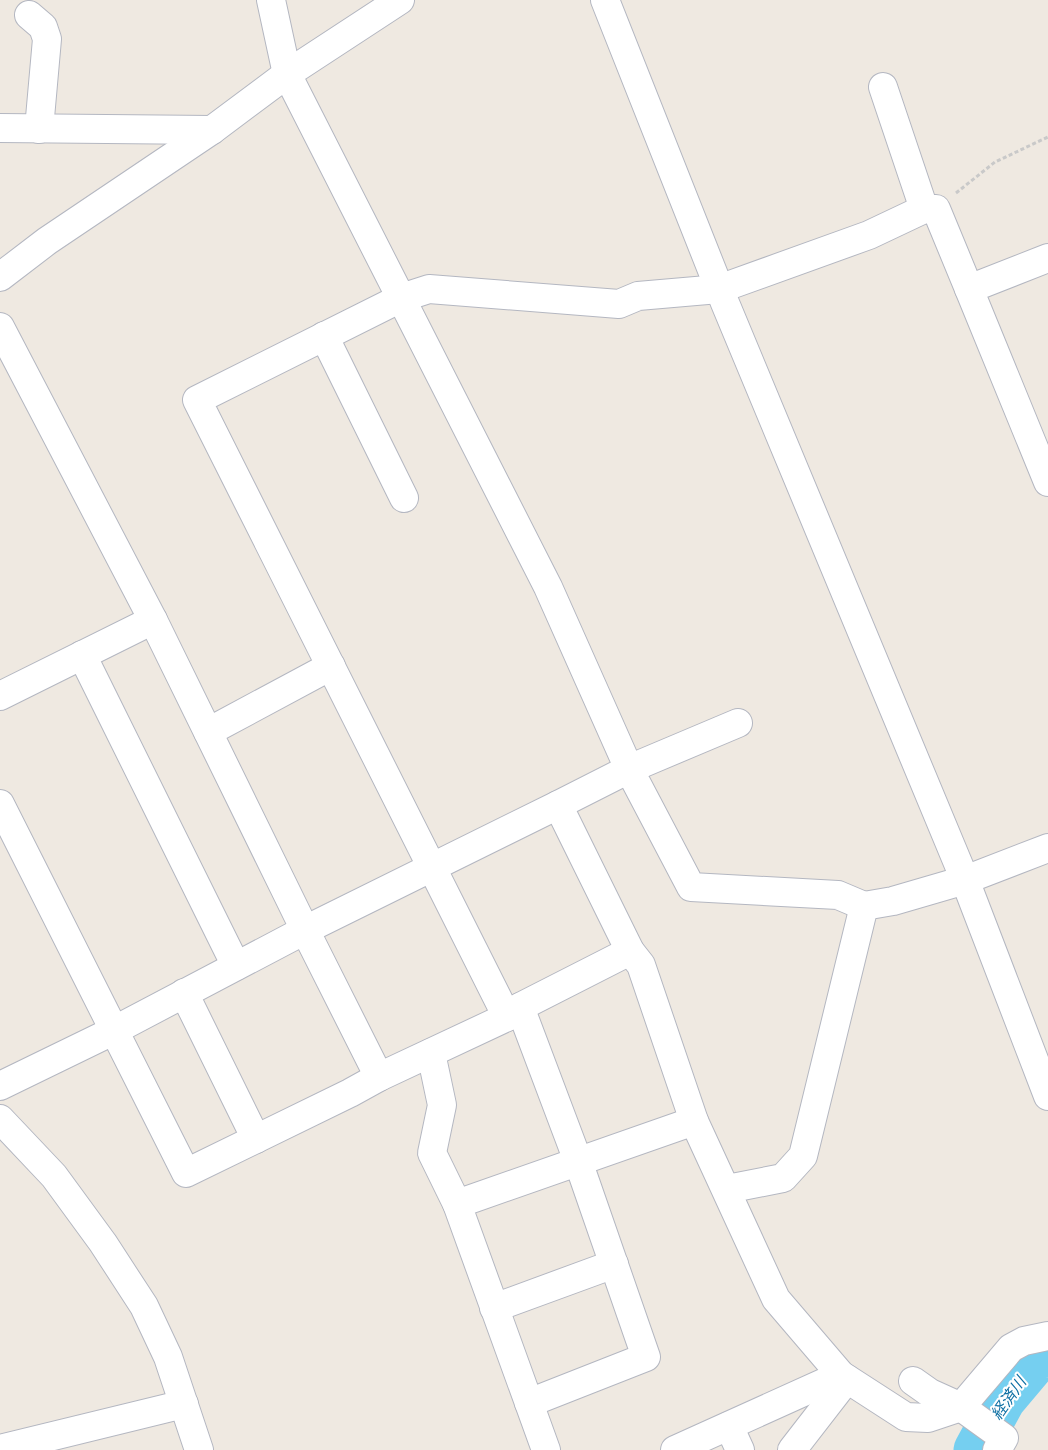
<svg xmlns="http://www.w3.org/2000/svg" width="1048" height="1450" font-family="Raleway,'Noto Sans JP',sans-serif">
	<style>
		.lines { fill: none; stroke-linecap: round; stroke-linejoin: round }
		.river { stroke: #75cff0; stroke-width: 45 }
		.street-casing { stroke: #b4b7c1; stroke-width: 30 }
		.secondary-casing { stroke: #b4b7c1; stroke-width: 30 }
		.path { stroke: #c9c9c9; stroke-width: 3; stroke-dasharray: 4 2.5; stroke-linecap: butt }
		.street { stroke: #fff; stroke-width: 28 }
		.secondary { stroke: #fff; stroke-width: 28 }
		.labels { text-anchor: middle; stroke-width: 4; stroke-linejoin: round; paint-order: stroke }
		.water-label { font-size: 16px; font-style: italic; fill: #0d6fa3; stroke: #fff }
	</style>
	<rect width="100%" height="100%" fill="#efe9e1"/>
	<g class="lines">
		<polyline class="river" points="976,1450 1003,1400 1040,1356 1048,1355"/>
		<defs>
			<g id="street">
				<polyline points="29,15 43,27 47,39 39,129"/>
				<polyline points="883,87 924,209"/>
				<polyline points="0,128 212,130"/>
				<polyline points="1048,258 969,289 1048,482"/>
				<polyline points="0,277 47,241 212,130 287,74 400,0"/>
				<polyline points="0,327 153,620 305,930 379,1077"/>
				<polyline points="324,336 404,498"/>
				<polyline points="82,655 236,966"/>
				<polyline points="0,696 153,620"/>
				<polyline points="738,723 629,769 691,887 838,895 864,906"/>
				<polyline points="208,732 331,666"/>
				<polyline points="0,804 186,1173 350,1093 379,1077 507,1017 520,1007 630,951"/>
				<polyline points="558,805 630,951 641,965 694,1121 776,1299 841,1375 906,1417 928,1418 961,1407 1011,1348 1024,1341 1048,1336"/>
				<polyline points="184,993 256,1139"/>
				<polyline points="520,1007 578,1161 646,1357 529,1403"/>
				<polyline points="507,1017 197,400 401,298 429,289 619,304 638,296 719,289 869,235 924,209 936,209 969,289"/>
				<polyline points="431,1053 442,1105 432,1153 457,1204"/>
				<polyline points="0,1086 113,1031 305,930 558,805 629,769 548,587 287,74 271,0"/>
				<polyline points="0,1119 54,1176 103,1243 144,1306 168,1357 199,1450"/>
				<polyline points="727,1189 783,1178 803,1156 864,906 893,901 965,880"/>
				<polyline points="494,1308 614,1264"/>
				<polyline points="913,1381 930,1393 961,1407 1004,1438 997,1450"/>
				<polyline points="729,1426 740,1450"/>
				<polyline points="0,1449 184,1404"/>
				<polyline points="546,1450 457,1204 694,1121"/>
				<polyline points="675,1450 841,1375"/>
				<polyline points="792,1450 847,1379"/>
			</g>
			<g id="secondary">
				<polyline points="605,0 725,303 965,880 1048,1096"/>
				<polyline points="965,880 1048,848"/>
			</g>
		</defs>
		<use href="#street" class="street-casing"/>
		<use href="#secondary" class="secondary-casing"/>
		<polyline class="path" points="956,193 995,162 1048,137"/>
		<use href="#street" class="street"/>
		<use href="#secondary" class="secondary"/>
	</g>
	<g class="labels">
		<g class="water-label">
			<text transform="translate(1008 1398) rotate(-55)" y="6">経済川</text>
		</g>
	</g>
</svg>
